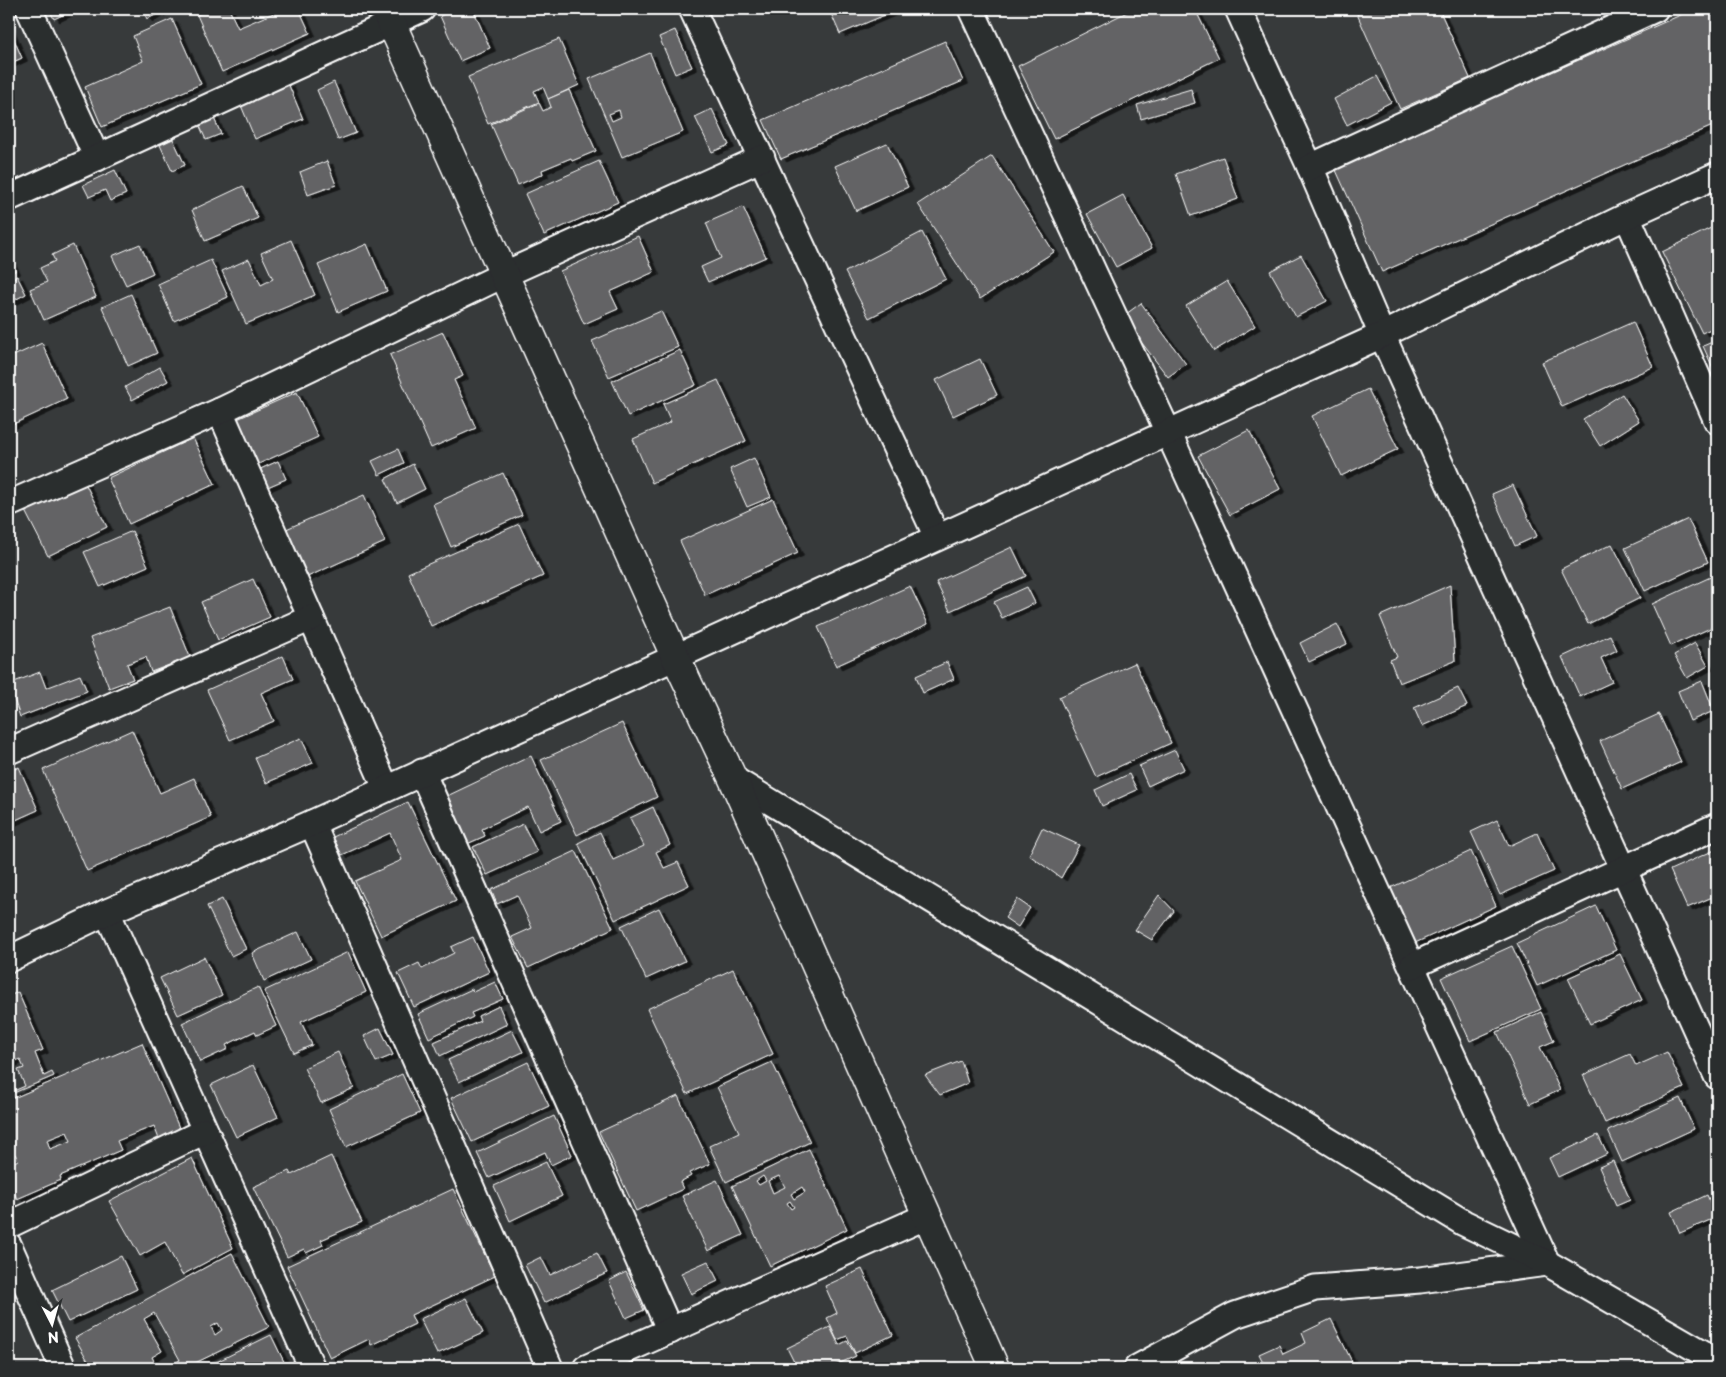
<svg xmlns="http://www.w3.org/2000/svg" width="1726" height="1377" font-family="'Playpen Sans',sans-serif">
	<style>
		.building { fill: #636465; stroke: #fff; fill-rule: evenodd; filter: url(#shadow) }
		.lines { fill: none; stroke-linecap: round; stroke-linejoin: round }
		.minor-casing { stroke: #fff; stroke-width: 29 }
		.tertiary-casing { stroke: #fff; stroke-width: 31 }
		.minor { stroke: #2a2d2e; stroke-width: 25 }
		.tertiary { stroke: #2a2d2e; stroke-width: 28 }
	</style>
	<defs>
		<filter id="shadow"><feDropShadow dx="5.5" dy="3" stdDeviation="0" flood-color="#0009"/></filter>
	</defs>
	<rect width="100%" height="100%" fill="#373a3b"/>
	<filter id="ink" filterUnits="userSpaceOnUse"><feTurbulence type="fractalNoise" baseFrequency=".02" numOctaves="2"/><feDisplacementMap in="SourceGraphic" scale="10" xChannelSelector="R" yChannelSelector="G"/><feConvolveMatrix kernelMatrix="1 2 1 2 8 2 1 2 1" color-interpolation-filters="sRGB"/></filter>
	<g filter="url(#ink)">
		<g class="building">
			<polygon points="49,9 75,9 54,19"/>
			<polygon points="142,9 168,9 147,19"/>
			<polygon points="211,9 229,9 238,28 283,9 299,9 310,33 222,72 197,15"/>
			<polygon points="456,9 473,9 490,48 460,61 440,16"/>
			<polygon points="829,9 899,9 840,34"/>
			<polygon points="1133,9 1195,9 1219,58 1054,139 1018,66"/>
			<polygon points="1368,9 1439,9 1470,78 1400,109 1377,59 1357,14"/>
			<polygon points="1694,9 1717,9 1717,124 1382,272 1335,168"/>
			<polygon points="172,19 201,84 102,127 85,87 143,61 133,36"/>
			<polygon points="9,28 22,58 9,64"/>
			<polygon points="675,30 692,67 675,74 659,37"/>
			<polygon points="559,39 579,85 548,99 543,87 534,91 539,102 488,124 468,77"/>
			<polygon points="945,41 963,81 781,159 763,120"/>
			<path d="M650 53 683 132 622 157 589 79ZM619 110 621 117 612 121 609 114Z"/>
			<polygon points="1377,76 1391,102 1347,125 1334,99"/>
			<polygon points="334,82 356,133 338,140 317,90"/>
			<polygon points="288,83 303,119 255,139 240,103"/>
			<polygon points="1191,89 1195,103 1141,119 1137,105"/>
			<polygon points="569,90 596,151 572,161 571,158 542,170 543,174 518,185 491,124 539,103 543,111 551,107 548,99"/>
			<polygon points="712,109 729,145 712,152 695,117"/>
			<polygon points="213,116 221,134 206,140 198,122"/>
			<polygon points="173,139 185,165 172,171 160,145"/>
			<polygon points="887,143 908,187 856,211 835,166"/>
			<polygon points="992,156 1054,252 980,299 918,204"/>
			<polygon points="1223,157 1238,199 1191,216 1176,174"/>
			<polygon points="327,161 336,185 308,195 300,172"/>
			<polygon points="599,161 618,202 544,235 525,194"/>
			<polygon points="115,170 126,194 110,201 105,190 89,197 83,185"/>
			<polygon points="243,186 258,218 205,241 192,210"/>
			<polygon points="1123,195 1152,248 1116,267 1087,214"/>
			<polygon points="743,207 766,257 708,282 701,267 721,258 706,223"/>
			<polygon points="1717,225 1717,326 1702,333 1662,252"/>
			<polygon points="922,232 946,279 869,318 845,272"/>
			<polygon points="638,236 654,272 610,292 618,309 584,324 560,271"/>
			<polygon points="291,240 315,295 246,324 222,271 249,259 261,285 273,279 261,253"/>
			<polygon points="140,244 153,273 126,285 112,256"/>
			<polygon points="367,244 387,291 338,312 318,265"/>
			<polygon points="73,245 96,297 44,320 30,289 47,282 40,268 55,261 52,255"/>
			<polygon points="1301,255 1327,301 1296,317 1270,271"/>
			<polygon points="9,259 15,271 9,274"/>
			<polygon points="211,260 228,297 174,321 158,284"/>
			<polygon points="17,276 26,294 9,303 9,280"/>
			<polygon points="1227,281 1255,326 1214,351 1186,306"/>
			<polygon points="131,294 157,353 128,366 102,307"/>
			<polygon points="1141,303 1186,364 1168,377 1122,317"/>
			<polygon points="661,311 678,347 609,377 592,341"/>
			<polygon points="1633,322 1653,367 1562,407 1542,362"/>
			<polygon points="443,332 463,376 454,380 476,428 431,448 390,355"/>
			<polygon points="1717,340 1717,377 1703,346"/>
			<polygon points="42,343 67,399 9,426 9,358"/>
			<polygon points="680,350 696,385 628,416 612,381"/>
			<polygon points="980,359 997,395 953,416 936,380"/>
			<polygon points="160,367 168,381 132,400 125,387"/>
			<polygon points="718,380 746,441 652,483 633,439 671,422 663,404"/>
			<polygon points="1368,389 1398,449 1341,476 1312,416"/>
			<polygon points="297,392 318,437 254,466 233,421"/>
			<polygon points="1622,394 1639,421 1600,446 1583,419"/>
			<polygon points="1249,430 1280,489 1230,515 1198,456"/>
			<polygon points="193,438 215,484 129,524 108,478"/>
			<polygon points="398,449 404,463 379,475 372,461"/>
			<polygon points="754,458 771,497 747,507 730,469"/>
			<polygon points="278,461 286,479 263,489 256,471"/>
			<polygon points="413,464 425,489 397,503 385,479"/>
			<polygon points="503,473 522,515 451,547 433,504"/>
			<polygon points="83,479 107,527 48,556 24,509"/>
			<polygon points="1513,485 1537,536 1515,546 1492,494"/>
			<polygon points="364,495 385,542 305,578 284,530"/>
			<polygon points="773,499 798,553 705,595 680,541"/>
			<polygon points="1688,519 1708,562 1645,591 1625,548"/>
			<polygon points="519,524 543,576 431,626 408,573"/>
			<polygon points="132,531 148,566 100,587 84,552"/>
			<polygon points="1612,544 1640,598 1588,624 1561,569"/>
			<polygon points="1012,547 1026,576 950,611 936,582"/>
			<polygon points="1717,574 1717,625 1671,646 1652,604"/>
			<polygon points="253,579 270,617 218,640 201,602"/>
			<polygon points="1450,585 1455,661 1399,683 1390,660 1397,657 1380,616"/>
			<polygon points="910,586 928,624 836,666 818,627"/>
			<polygon points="1027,587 1035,603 1002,618 994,602"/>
			<polygon points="170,607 190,657 151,672 146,657 127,664 133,679 109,688 90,638"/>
			<polygon points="1337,624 1347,644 1309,662 1300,643"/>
			<polygon points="1610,635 1617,650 1601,658 1612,682 1580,697 1562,657"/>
			<polygon points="1695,643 1708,666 1687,678 1674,655"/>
			<polygon points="283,656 293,679 261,693 274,721 230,740 207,690"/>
			<polygon points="947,662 954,679 923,693 916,676"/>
			<polygon points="1135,663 1171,743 1096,777 1059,697"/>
			<polygon points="40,672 46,688 80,675 87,691 20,717 9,684"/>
			<polygon points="1702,681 1714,711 1690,721 1678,691"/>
			<polygon points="1458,688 1467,706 1422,726 1414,708"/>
			<polygon points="1659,714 1681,762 1622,789 1600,741"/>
			<polygon points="622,723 657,797 577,835 541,760"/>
			<polygon points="132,730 160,793 194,778 211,817 87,871 43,770"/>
			<polygon points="301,738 313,763 266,783 255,758"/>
			<polygon points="1175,750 1184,769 1148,786 1139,766"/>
			<polygon points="531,756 561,821 539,831 528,807 482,829 485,836 467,844 445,797"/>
			<polygon points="19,767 38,810 9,823 9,772"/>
			<polygon points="1129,774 1137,790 1102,806 1095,790"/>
			<polygon points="408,802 456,901 381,936 355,881 402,860 390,833 342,855 333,837"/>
			<polygon points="653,807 670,845 656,852 664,868 678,862 689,885 615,920 578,843 600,832 613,860 644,846 630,818"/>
			<polygon points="1497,820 1509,846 1537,833 1554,871 1500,895 1471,832"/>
			<polygon points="523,824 537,852 487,875 473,847"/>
			<polygon points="1042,828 1079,845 1061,878 1029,855"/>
			<polygon points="1717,849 1717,895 1687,908 1670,870"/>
			<polygon points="576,851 613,928 528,968 512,937 532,928 517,895 497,904 491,890"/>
			<polygon points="1471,851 1496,906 1415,943 1390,888"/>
			<polygon points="1159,895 1174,911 1152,940 1135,930"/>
			<polygon points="222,899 246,949 231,956 207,906"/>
			<polygon points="1017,899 1030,908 1018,927 1005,918"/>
			<polygon points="1596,906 1616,950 1537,986 1517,943"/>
			<polygon points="659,908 685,961 646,979 621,926"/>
			<polygon points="298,932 311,959 264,981 252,953"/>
			<polygon points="473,937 489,972 414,1007 398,973 419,963 422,969 454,953 451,947"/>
			<polygon points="1512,946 1541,1009 1470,1041 1441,978"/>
			<polygon points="348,952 366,992 301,1022 312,1045 294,1053 264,991"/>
			<polygon points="1620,954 1642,1000 1590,1024 1568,978"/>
			<polygon points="204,957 222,995 178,1015 160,978"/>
			<polygon points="733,969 773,1054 687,1094 647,1009"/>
			<polygon points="495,982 503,999 471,1013 473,1017 429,1038 418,1014 472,989 473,992"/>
			<polygon points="258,987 276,1026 257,1035 255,1031 226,1045 228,1049 200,1062 182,1023"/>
			<polygon points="18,992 43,1050 35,1053 44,1076 52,1072 54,1076 9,1095 9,1093 25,1086 18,1070 24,1068 20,1059 9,1064 9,996"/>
			<polygon points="499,1006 507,1024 440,1056 434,1042 480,1021 478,1016"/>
			<polygon points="1541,1012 1554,1041 1540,1047 1560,1090 1530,1104 1497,1032"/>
			<polygon points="380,1028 393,1055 376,1062 364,1036"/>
			<polygon points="512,1030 523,1052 459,1082 448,1060"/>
			<path d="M142 1043 180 1130 159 1139 154 1126 117 1141 121 1150 60 1176 61 1180 17 1199 9 1180V1165L18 1160 15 1154 9 1157V1100ZM67 1132 71 1141 50 1149 47 1140Z"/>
			<polygon points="338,1052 354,1088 321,1103 304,1068"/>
			<polygon points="1667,1052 1684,1088 1605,1123 1583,1075 1630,1054 1636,1066"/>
			<polygon points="961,1061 968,1083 940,1095 925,1075"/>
			<polygon points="528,1062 549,1106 472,1142 451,1098"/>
			<polygon points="772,1062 810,1142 726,1182 709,1146 739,1132 717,1087"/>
			<polygon points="253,1065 278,1117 236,1137 211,1085"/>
			<polygon points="402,1074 420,1113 346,1147 329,1109"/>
			<polygon points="678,1096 710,1164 689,1173 691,1176 680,1182 683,1189 636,1211 599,1132"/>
			<polygon points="1680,1098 1694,1129 1622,1162 1608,1131"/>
			<polygon points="554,1116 572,1155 551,1165 545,1152 489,1178 477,1153"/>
			<polygon points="1598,1135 1607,1154 1558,1177 1549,1158"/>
			<path d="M809 1149 847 1229 770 1266 732 1186ZM763 1176 766 1181 759 1185 756 1181ZM779 1176 785 1187 773 1193 768 1181ZM802 1187 805 1192 794 1199 791 1194ZM790 1201 794 1207 791 1209 787 1203Z"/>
			<polygon points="331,1156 362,1222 321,1240 323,1245 306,1253 304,1249 287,1257 253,1187 289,1171 291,1175"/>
			<polygon points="192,1158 233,1248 182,1275 165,1242 140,1256 109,1201"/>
			<polygon points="1613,1161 1630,1200 1616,1206 1599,1167"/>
			<polygon points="546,1162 562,1196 510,1221 494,1186"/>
			<polygon points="717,1180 743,1235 708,1251 682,1196"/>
			<polygon points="453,1189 495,1276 411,1315 415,1324 371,1345 369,1339 330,1358 287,1266"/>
			<polygon points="1707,1195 1717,1217 1680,1233 1671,1212"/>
			<path d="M232 1253 269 1327 185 1368H165L180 1360 154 1313 144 1319 162 1351 152 1357 155 1363 145 1368H92L75 1338ZM218 1323 222 1330 215 1335 211 1327Z"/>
			<polygon points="597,1253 607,1273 544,1303 525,1265 541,1257 550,1275"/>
			<polygon points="121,1256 137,1289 68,1322 52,1290"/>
			<polygon points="708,1261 718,1281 691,1294 681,1273"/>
			<polygon points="862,1269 893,1335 855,1353 847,1336 837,1340 827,1318 837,1313 825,1286"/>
			<polygon points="626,1272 644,1310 626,1318 609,1281"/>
			<polygon points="466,1298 483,1333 437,1354 420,1319"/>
			<polygon points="1331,1319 1355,1368 1266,1368 1259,1354 1279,1345 1283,1354 1306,1343 1302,1333"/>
			<polygon points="830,1327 839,1345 847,1341 856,1356 829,1368 797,1368 787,1348"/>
			<polygon points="271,1335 287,1368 204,1368"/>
			<polygon points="867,1363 869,1368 856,1368"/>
		</g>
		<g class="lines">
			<defs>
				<g id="minor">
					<polyline points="29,9 97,158"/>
					<polyline points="692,9 937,537"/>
					<polyline points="971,9 1168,432 1547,1263 1420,1280 1315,1288 1235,1315 1137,1368"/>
					<polyline points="1238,9 1310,167 1382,335 1717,1076"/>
					<polyline points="1310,167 1655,9"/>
					<polyline points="9,198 422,9"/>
					<polyline points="1627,216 1717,421"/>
					<polyline points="220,411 386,788"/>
					<polyline points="9,504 220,411 503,275 762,158"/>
					<polyline points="9,751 311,618"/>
					<polyline points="422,772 670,1331"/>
					<polyline points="733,779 1464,1223 1547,1263 1717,1361"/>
					<polyline points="312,823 550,1368"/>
					<polyline points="107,912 312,1368"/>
					<polyline points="9,959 107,912 312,823 1382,335 1627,216 1717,175"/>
					<polyline points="1412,966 1717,826"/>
					<polyline points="9,1225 205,1131"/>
					<polyline points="9,1246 63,1368"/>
					<polyline points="586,1368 927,1216"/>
				</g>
				<polyline id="tertiary" points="385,9 675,656 733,779 995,1368"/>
			</defs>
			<use href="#minor" class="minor-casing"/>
			<use href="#tertiary" class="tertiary-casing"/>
			<use href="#minor" class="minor"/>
			<use href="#tertiary" class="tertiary"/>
		</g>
	</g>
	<rect width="1726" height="1377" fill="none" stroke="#2a2d2e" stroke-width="30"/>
	<rect x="15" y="15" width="1696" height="1347" fill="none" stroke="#fff" stroke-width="2" filter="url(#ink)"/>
	<g transform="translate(52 1324) rotate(174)" stroke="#2a2d2e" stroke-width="4" paint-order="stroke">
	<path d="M0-4L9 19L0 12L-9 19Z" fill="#ffffff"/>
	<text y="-8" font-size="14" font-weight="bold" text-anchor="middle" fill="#ffffff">N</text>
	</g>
</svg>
